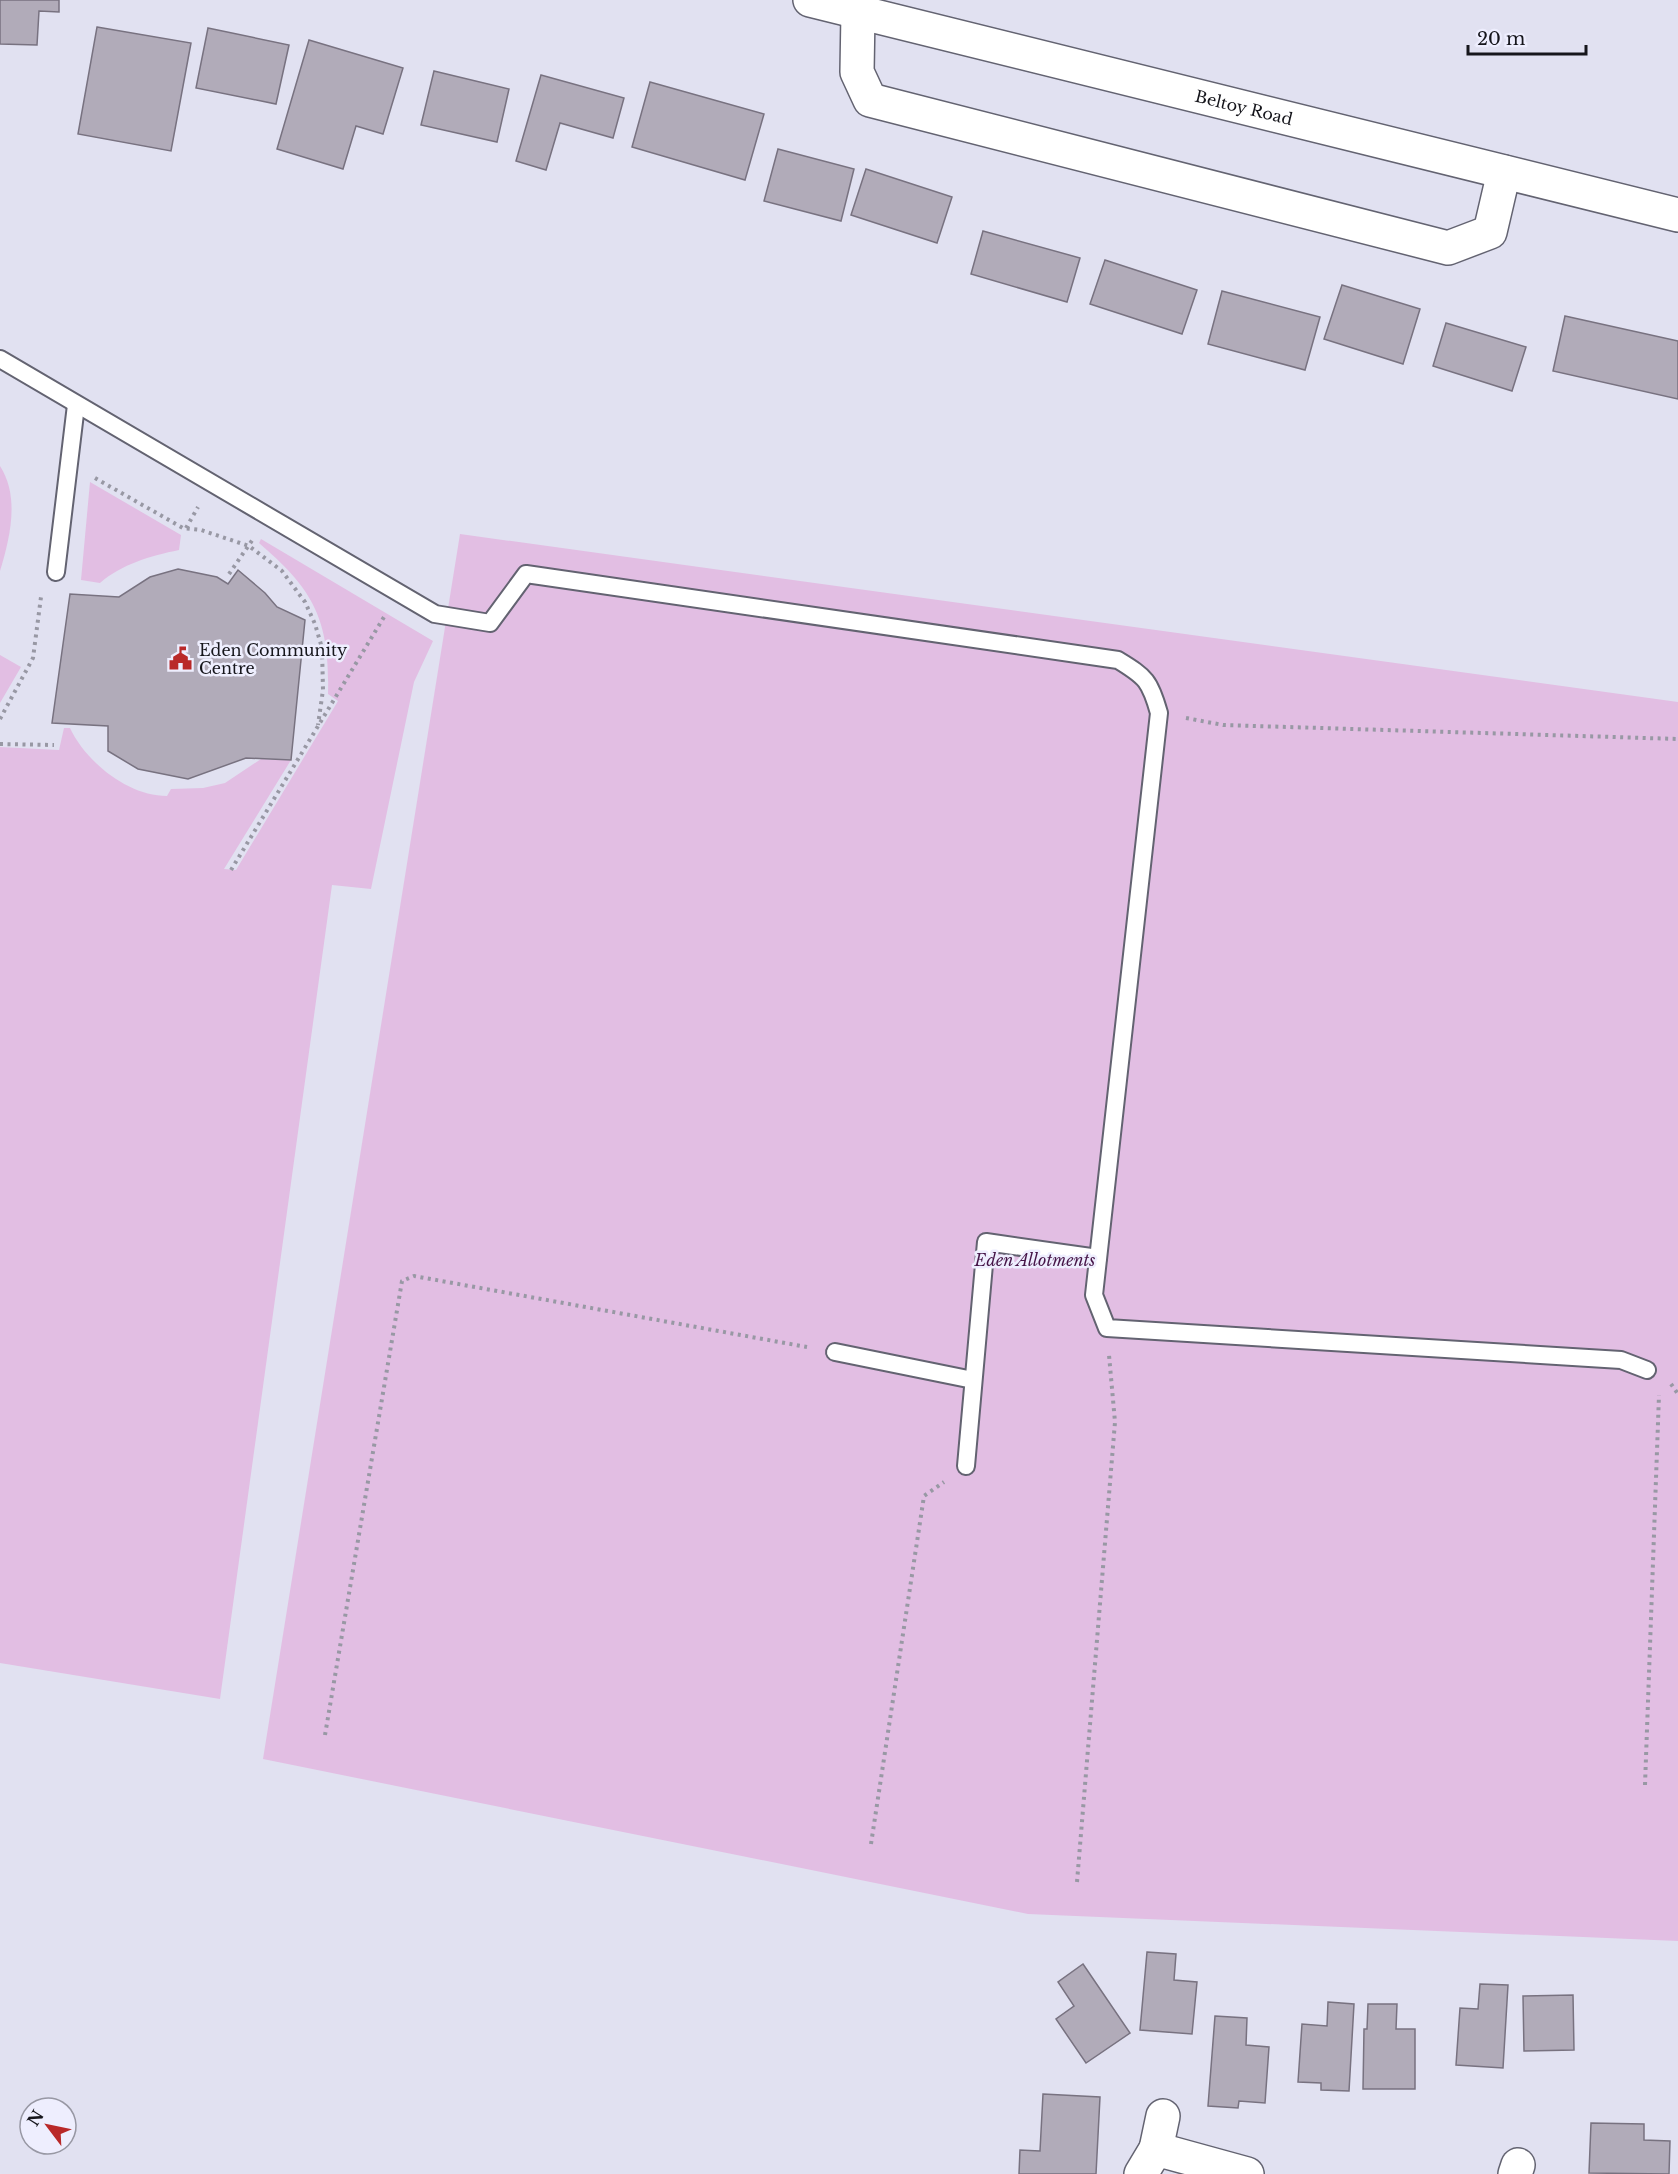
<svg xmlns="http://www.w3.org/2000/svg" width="1678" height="2174" font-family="'Libre Baskerville',serif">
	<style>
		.green { fill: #e2bee3 }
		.building { fill: #b1abb9; stroke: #787280; stroke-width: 1.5 }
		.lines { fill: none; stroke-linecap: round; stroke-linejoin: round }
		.lane-casing { stroke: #636371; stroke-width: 20 }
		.street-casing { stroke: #636371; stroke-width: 36 }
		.secondary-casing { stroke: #636371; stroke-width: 36 }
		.path { stroke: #9898a4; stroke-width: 4; stroke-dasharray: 3 4.5; stroke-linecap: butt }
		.lane { stroke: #fff; stroke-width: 16 }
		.street { stroke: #fff; stroke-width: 33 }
		.secondary { stroke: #fff; stroke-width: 33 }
		.labels { text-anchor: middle; stroke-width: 5; stroke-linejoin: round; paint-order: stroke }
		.street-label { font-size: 16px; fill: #16161c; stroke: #eeeefe }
		.poi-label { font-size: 16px; fill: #16161c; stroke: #eeeefe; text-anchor: start }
		.park-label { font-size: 16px; font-style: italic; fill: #451447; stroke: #eeeefe }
	</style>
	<rect width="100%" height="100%" fill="#e1e1f1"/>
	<g class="green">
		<path d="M0 466C20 497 10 538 0 571Z"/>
		<path d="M90 482 181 535 179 550C150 556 122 564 100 583L81 580Z"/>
		<polygon points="460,534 1678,702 1678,1941 1028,1914 263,1759"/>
		<path d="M261 539 433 641 414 682 371 889 332 885 220 1699 0 1663V747L59 750 64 728H70C86 762 128 796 167 796L171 789 203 788 225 783 261 759 291 760 224 869 236 870 338 701 328 694C330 620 314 590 259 543Z"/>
		<polygon points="0,655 21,667 0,703"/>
	</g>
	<g class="building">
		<polygon points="0,0 59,0 59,12 39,11 37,45 0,44"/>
		<polygon points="97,27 191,43 171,151 78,134"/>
		<polygon points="208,28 289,45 276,104 196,88"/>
		<polygon points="309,40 403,68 383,134 356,126 343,169 277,149"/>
		<polygon points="434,71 509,89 497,142 421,125"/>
		<polygon points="541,75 624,98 613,138 560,123 546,170 516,161"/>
		<polygon points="650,82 764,114 745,180 632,147"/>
		<polygon points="778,149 854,169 841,221 764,201"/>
		<polygon points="866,169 952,197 937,243 851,215"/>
		<polygon points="983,231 1080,258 1067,302 971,274"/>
		<polygon points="1105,260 1197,290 1182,334 1090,304"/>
		<polygon points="1342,285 1420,309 1403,364 1324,339"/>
		<polygon points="1222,291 1320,317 1305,370 1208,344"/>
		<polygon points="1565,316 1678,341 1678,399 1553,371"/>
		<polygon points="1446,323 1526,347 1512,391 1433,366"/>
		<polygon points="178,569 217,577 228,584 238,570 265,593 277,607 305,620 291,760 246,758 188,779 138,769 108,751 108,726 52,723 70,594 119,597 150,577"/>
		<polygon points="1147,1952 1176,1954 1174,1980 1197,1982 1192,2034 1140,2030"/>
		<polygon points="1083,1964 1130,2033 1086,2063 1056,2019 1074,2006 1058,1982"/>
		<polygon points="1480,1984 1508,1985 1503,2068 1456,2065 1460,2008 1478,2009"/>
		<polygon points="1573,1995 1574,2050 1524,2051 1523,1996"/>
		<polygon points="1328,2002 1354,2004 1349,2091 1321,2090 1321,2083 1298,2082 1302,2024 1327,2026"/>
		<polygon points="1368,2004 1397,2004 1396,2029 1415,2029 1415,2089 1363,2089 1364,2029 1367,2029"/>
		<polygon points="1215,2016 1247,2018 1246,2045 1269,2047 1265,2103 1239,2101 1238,2108 1208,2106"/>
		<polygon points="1043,2094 1100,2097 1096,2174 1019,2174 1020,2150 1040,2151"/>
		<polygon points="1591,2123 1644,2124 1644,2140 1670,2141 1669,2174 1589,2173"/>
	</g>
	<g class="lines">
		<defs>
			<g id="lane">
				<path d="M0 359 435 614 490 623 526 574 1118 660C1146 677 1150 681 1159 713L1094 1295 1107 1328 1621 1360 1647 1370"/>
				<polyline points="56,572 76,405"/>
				<polyline points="835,1352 973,1380"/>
				<polyline points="966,1466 986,1242 1098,1258"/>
			</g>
			<g id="street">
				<polyline points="858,13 857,72 870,100 1448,248 1490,232 1504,172"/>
				<polyline points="1156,2149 1163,2116"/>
				<polyline points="1141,2174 1156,2149 1247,2174"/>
				<polyline points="1515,2174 1518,2165"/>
			</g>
			<g id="secondary">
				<path id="s1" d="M810 0 1678 215"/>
			</g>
		</defs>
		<use href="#lane" class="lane-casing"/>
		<use href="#street" class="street-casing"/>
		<use href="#secondary" class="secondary-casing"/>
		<g class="path">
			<polyline points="95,478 183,528 201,530 249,546 282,571 305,602 315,624 322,648 323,690 318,725"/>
			<polyline points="186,528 198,507"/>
			<polyline points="229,574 253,539"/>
			<polyline points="1186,718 1223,725 1678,739"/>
			<polyline points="0,719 33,658 41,597"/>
			<polyline points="0,744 54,745"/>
			<polyline points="231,870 384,617"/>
			<polyline points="1671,1384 1678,1394"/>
			<polyline points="325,1735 402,1281 414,1276 807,1347"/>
			<polyline points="1645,1785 1659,1395"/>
			<polyline points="871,1844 924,1496 944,1482"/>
			<polyline points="1077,1882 1115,1422 1109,1355"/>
		</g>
		<use href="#lane" class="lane"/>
		<use href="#street" class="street"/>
		<use href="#secondary" class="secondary"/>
	</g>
	<defs>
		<symbol id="civic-bare" viewBox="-9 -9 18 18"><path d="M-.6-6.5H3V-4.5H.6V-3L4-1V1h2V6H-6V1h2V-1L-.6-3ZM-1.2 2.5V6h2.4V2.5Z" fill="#b92929" stroke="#eeeefe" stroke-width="2.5" paint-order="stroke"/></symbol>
	</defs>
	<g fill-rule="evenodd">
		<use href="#civic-bare" x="164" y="642" width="33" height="33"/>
	</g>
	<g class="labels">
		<g class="street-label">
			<text dy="6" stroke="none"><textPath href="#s1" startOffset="447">Beltoy Road</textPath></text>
		</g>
		<g class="poi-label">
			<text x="199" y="656">Eden Community<tspan x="199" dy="18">Centre</tspan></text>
		</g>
		<g class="park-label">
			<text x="1035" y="1266">Eden Allotments</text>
		</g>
	</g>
	<g transform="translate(48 2126) rotate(302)"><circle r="28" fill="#eeeefe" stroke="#9898a4" stroke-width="1.5"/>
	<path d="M0-4.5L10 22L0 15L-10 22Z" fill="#b92929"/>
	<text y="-9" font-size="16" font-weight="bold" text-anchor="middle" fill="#16161c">N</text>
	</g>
	<path d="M1468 45v9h118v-9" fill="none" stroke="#16161c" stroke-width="3"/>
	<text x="1477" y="45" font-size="18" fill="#16161c" stroke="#eeeefe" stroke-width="4.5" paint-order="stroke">20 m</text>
</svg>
